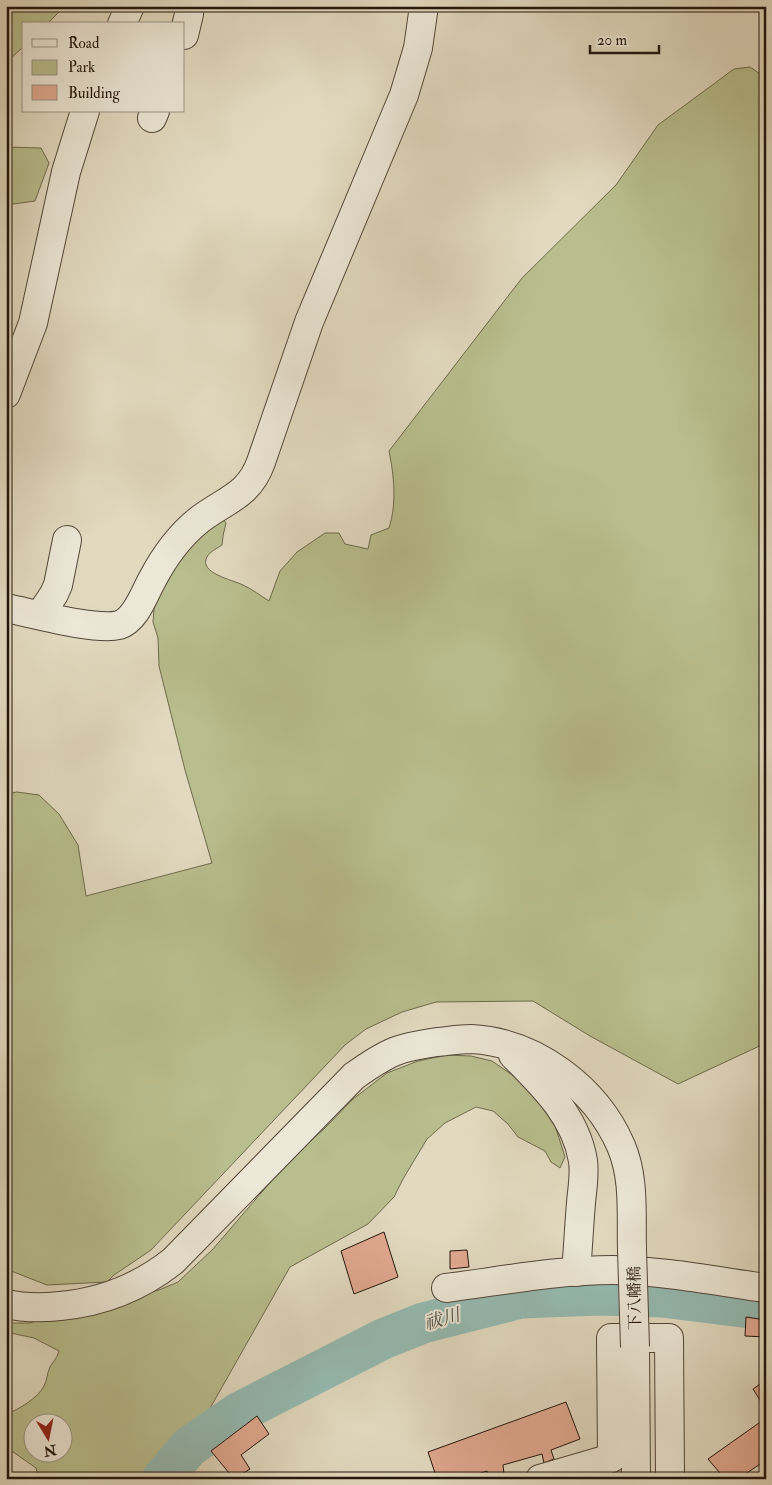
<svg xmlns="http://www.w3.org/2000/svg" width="772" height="1485" font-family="'IM FELL Double Pica','Noto Serif JP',serif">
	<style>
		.green { fill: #b9be8e; stroke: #6e6a4c; fill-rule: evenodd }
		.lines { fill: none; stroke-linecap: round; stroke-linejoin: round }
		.river { stroke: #95bbb2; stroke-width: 41 }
		.building { fill: #e1a991; stroke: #23150b }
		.minor-casing { stroke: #534638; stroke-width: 30 }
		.minor { stroke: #ece7d6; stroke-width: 28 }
		.minor-bridge-casing { stroke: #534638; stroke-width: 30; stroke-linecap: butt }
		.minor-bridge { stroke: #ece7d6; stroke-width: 28 }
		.labels { text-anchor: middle; stroke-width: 4; stroke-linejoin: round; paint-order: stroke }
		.street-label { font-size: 16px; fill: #23150b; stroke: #ece7d6 }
		.water-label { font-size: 18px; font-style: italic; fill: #4b4f45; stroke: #ece7d6 }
	</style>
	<rect width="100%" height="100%" fill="#e2dac0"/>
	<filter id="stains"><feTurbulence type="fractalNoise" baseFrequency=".004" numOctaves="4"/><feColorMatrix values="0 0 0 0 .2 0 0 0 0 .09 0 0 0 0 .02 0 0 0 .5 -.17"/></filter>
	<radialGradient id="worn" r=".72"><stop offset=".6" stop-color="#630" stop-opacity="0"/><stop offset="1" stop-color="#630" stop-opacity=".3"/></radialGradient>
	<g class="green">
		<polygon points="6,6 65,6 47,24 24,24 24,46 6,63"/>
		<path d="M750 67 766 78V1043L678 1084 590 1036 533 1001 436 1002 402 1012 366 1029 345 1045 151 1250 114 1275 107 1282 47 1285 6 1269V794L17 792 39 795 59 814 78 845 86 896 212 863 185 770 159 666 158 638 153 622 155 595 162 575 219 513 226 523 223 536 222 545C218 548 209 552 207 557 198 573 233 580 243 585 252 589 261 596 269 601L280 571 297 552 325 533H339L345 544 368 549 371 535 389 528C397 503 394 476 389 451L522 278 616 185 658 125 734 69Z"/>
		<polygon points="6,147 41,148 49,163 35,201 6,205"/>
		<path d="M447 1055 471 1056 492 1061 521 1081 553 1119 565 1157 560 1168 551 1162 545 1151 518 1137 508 1124 493 1111 476 1107 445 1123 427 1139 403 1179 394 1197 368 1224 290 1267 170 1479H39L36 1468 6 1447V1414C18 1410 38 1398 44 1386 47 1381 47 1373 50 1367 53 1361 56 1360 59 1351L34 1338 6 1332V1323H30L59 1312 159 1290 178 1282 213 1249 292 1157 324 1129 353 1099 387 1073 418 1061ZM32 1422H62V1452H32Z"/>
	</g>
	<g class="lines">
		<polyline class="river" points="162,1479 189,1447 240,1412 383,1339 423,1323 521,1298 599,1295 662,1297 766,1310"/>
	</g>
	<g class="building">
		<polygon points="384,1232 398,1277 354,1294 341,1251"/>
		<polygon points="467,1250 469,1267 450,1269 450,1251"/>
		<polygon points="746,1317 766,1320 766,1337 745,1336"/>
		<polygon points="766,1380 766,1410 753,1389"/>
		<polygon points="566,1402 580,1439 551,1450 554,1459 544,1463 542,1454 503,1465 504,1474 493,1479 490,1479 487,1471 463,1479 437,1479 428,1452"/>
		<polygon points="257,1416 269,1434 241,1455 250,1469 234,1479 211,1451"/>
		<polygon points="766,1418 766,1460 738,1479 725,1479 708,1459"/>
		<polygon points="6,1468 7,1468 18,1479 6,1479"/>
	</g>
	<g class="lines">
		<defs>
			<g id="minor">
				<polyline points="122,24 130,6"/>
				<polyline points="184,35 189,14 188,6"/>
				<polyline points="152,118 155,111"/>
				<polyline points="6,394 33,323 66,172 85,111"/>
				<path d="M6 608C32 613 95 631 119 625 136 620 144 594 152 580 164 557 179 536 199 520 225 500 249 496 261 462L309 322 404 95 418 48 424 6"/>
				<polyline points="40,615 54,594 58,585 67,540"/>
				<path d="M513 1055C543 1085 576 1117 583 1161 585 1175 582 1190 581 1203 579 1226 578 1249 576 1272"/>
				<path d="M446 1288C501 1281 557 1270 613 1270 665 1271 715 1281 766 1288"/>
				<path d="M6 1304C24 1308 42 1308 60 1306 103 1302 139 1288 173 1261L354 1076C368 1066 381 1057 396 1051 409 1046 423 1044 437 1042 448 1041 460 1039 471 1039 535 1042 596 1088 621 1146 635 1178 631 1216 632 1250"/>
				<polyline points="635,1347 636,1479"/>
				<polyline points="540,1479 612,1458 611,1338 669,1338 670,1479"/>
			</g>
		</defs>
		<use href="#minor" class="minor-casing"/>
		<use href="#minor" class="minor"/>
		<defs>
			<polyline id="minor-bridge" points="632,1250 635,1347"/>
		</defs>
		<use href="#minor-bridge" class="minor-bridge-casing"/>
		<use href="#minor-bridge" class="minor-bridge"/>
	</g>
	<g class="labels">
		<g class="street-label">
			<text transform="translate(634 1298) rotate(-91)" y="6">下八幡橋</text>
		</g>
		<g class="water-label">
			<text transform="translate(442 1319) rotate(-16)" y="6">祓川</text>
		</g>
	</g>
	<rect width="772" height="1485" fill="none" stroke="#e2dac0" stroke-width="25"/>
	<rect x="8" y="8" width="757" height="1470" fill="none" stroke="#23150b" stroke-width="2.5"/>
	<rect x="12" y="12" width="747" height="1460" fill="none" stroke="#23150b"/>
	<rect x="22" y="22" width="162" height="90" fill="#ece7d6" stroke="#9c9385"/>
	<rect x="32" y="39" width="25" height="8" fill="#ece7d6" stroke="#9c9385"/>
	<text x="68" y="48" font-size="15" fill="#23150b">Road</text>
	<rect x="32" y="60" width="25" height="15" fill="#b9be8e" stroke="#9c9385"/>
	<text x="68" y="72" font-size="15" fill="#23150b">Park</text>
	<rect x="32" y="85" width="25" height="15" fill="#e1a991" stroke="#9c9385"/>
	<text x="68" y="98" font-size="15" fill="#23150b">Building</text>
	<g transform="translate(48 1438) rotate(170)"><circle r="24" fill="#ece7d6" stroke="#9c9385"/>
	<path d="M0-4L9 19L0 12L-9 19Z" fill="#8f2418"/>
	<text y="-8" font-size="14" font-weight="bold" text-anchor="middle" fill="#23150b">N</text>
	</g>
	<path d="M590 45v8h69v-8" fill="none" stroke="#23150b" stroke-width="2.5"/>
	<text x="597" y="45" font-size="15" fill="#23150b" stroke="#ece7d6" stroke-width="4" paint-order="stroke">20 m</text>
	<rect width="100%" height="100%" filter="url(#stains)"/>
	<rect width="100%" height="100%" fill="url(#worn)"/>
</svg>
